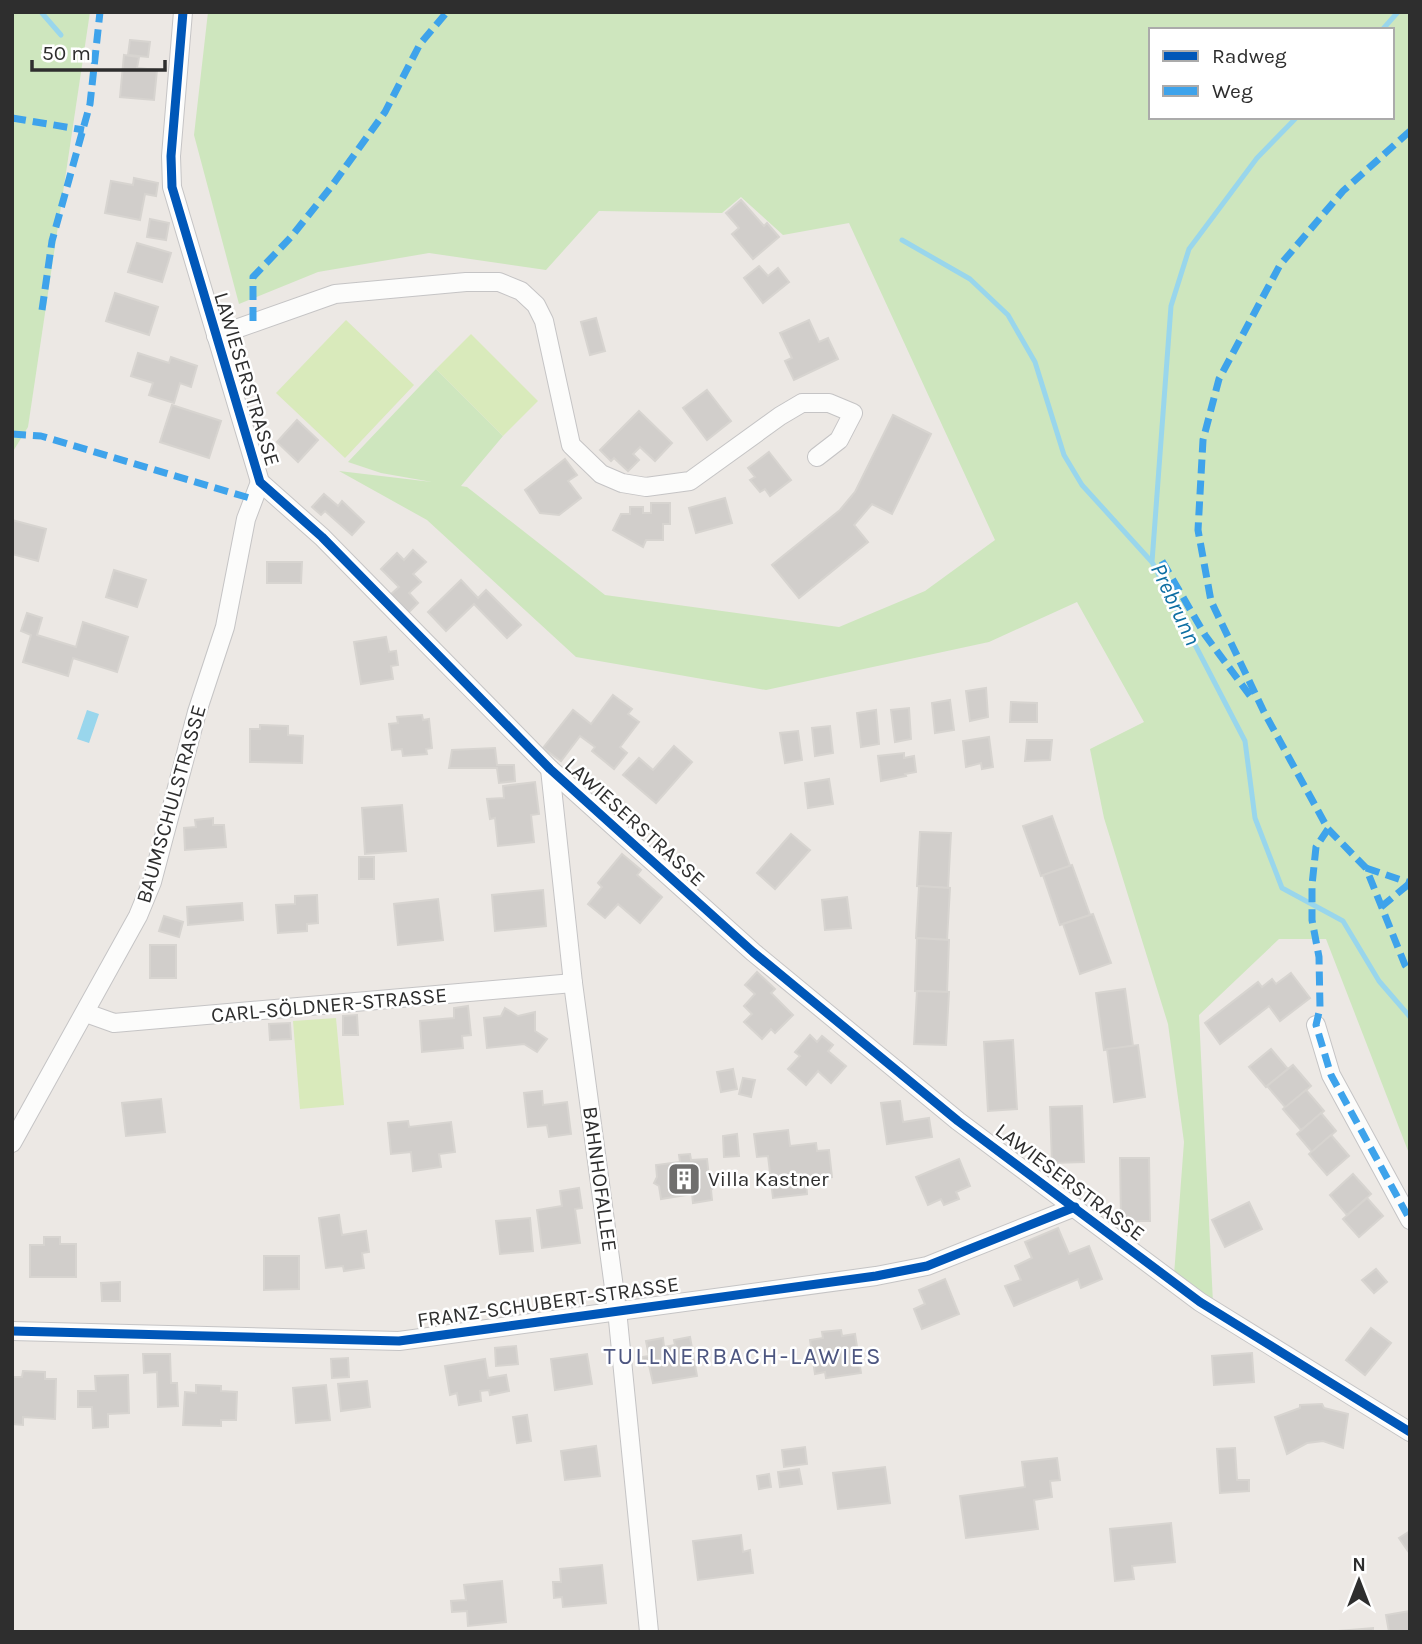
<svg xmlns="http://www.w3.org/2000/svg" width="1422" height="1644" font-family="Karla,sans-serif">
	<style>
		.green { fill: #cee6be; fill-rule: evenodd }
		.pitch { fill: #d9eabb }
		.water { fill: #99d6ec }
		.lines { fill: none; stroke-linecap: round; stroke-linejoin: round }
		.stream { stroke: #99d6ec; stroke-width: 5 }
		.building { fill: #d1cecb; stroke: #d7d4d0; stroke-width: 2 }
		.minor-casing { stroke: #c5c4c5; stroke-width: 20 }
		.minor { stroke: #fcfcfb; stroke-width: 18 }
		.quiet { stroke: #3ea3eb; stroke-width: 7; stroke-dasharray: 14 7; stroke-linecap: butt }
		.cycleway-casing { stroke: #fff; stroke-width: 13 }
		.cycleway { stroke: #0057b8; stroke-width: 9 }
		.labels { text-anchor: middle; stroke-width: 5; stroke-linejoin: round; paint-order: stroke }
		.street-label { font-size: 21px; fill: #2e2e2e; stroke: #fff }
		.poi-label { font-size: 21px; fill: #2e2e2e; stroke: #fff; text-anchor: start }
		.water-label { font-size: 23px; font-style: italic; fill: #0d6fa3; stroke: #fff }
		.quarter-label { font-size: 24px; letter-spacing: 2px; fill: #4d5680; stroke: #fff }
	</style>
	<rect width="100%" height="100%" fill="#ece8e4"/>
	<g class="green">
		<polygon points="12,12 90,12 28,427 12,453"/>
		<path d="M208 12H1410V1156L1326 939H1279L1199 1015 1213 1303 1174 1275 1184 1142 1168 1024 1104 818 1090 749 1144 722 1077 602 989 642 766 690 576 657 427 520 339 471 432 482 381 473 348 462 436 369 503 436 461 486 467 487 605 595 839 627 925 591 995 540 849 223 783 235 741 197 722 213 599 211 546 270 429 253 318 272 239 304 194 135ZM1151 30H1392V117H1151Z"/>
	</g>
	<g class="pitch">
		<polygon points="346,320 414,385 345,458 276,393"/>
		<polygon points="471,334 538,401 503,436 436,369"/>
		<polygon points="336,1018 344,1105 300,1109 293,1021"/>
	</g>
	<polygon class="water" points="87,710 99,714 89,743 77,739"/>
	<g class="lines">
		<g class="stream">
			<polyline points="41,12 61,35"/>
			<polyline points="1382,30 1398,12"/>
			<polyline points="1297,117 1257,158 1189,249 1171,306 1152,562 1245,741 1255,818 1282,888 1343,921 1379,981 1410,1017"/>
			<polyline points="902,240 970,279 1008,315 1035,362 1064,455 1082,485 1151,561"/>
		</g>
	</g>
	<g class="building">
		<polygon points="130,40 150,42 148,57 128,55"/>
		<polygon points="124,55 139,57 137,68 157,70 154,100 120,97"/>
		<polygon points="134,178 158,183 156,196 145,194 140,220 105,213 111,181 133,185"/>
		<polygon points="741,200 764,226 767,223 779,237 753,259 732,234 739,228 726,213"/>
		<polygon points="150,219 169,223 166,240 147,237"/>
		<polygon points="137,243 171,253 162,282 128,272"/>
		<polygon points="759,266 768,276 778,268 789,282 763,303 744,278"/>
		<polygon points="115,293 158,307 149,335 106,321"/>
		<polygon points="596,318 605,351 590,355 581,322"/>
		<polygon points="809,320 819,342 828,338 838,359 794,380 785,361 792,358 780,333"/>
		<polygon points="138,353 169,363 171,357 197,366 191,387 180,383 174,403 149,395 153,383 131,376"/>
		<polygon points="707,390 731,421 707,440 683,408"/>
		<polygon points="172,405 221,421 209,458 160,442"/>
		<polygon points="639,411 672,443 655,461 640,447 633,454 639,460 628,471 614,458 611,461 600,450"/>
		<polygon points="893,415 931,434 892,514 872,504 854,525 868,542 799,598 772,565 840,510 855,492"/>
		<polygon points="297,420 318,440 298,462 277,442"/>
		<polygon points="769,452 791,480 770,496 765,489 760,492 750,480 755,477 748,468"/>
		<polygon points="565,459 577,475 568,481 581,498 559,515 540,513 525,490"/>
		<polygon points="324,494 338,506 342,501 364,522 352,535 325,511 321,515 312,507"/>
		<polygon points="725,498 732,523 696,533 689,508"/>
		<polygon points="651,503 670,503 670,524 663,524 663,540 646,540 643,547 613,530 621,514 630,514 630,507 643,507 643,513 651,513"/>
		<polygon points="12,520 46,529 38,561 12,554"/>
		<polygon points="413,550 426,562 413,574 421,582 409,593 418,603 408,613 390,595 399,587 381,569 397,553 404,560"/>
		<polygon points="267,562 302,562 301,583 267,583"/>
		<polygon points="114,570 146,580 137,607 106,597"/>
		<polygon points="461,580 478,598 486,590 521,625 507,638 474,604 446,631 428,612"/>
		<polygon points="27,613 42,618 37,635 76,647 83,622 128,637 117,672 73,658 68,676 23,662 31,635 21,631"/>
		<polygon points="386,637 389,652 396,651 398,665 391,666 393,679 361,684 354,642"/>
		<polygon points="986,688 988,717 970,721 966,691"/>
		<polygon points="613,695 632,709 628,714 639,722 620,747 627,753 614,769 592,751 595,747 580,736 561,761 543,748 573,710 591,724"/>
		<polygon points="950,700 954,730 935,733 932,703"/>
		<polygon points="1011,702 1037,703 1037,722 1010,722"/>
		<polygon points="909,708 911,739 895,742 891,710"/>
		<polygon points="876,710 879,744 861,747 857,713"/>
		<polygon points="422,715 423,720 429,719 432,748 426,749 427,754 403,756 402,749 392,750 389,724 398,723 397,717"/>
		<polygon points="260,725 288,726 288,735 303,736 302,763 250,762 250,729 260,729"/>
		<polygon points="830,726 833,753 815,756 812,728"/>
		<polygon points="798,731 802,760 785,763 780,733"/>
		<polygon points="989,737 993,767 982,769 981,763 966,767 963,741"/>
		<polygon points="1027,740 1052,740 1050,760 1025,761"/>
		<polygon points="674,746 692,762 656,803 623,775 639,758 653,770"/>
		<polygon points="495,748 497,765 514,765 515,781 499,783 497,768 449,768 452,750"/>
		<polygon points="904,753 904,758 914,756 916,772 905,774 906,776 881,781 878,756"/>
		<polygon points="829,779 833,804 808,808 805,783"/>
		<polygon points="535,782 539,814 531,815 534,842 498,846 495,818 490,819 487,799 504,798 503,786"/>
		<polygon points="402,805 406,851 365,854 362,808"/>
		<polygon points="1052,816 1070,866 1041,876 1023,826"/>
		<polygon points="213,818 213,825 224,825 226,847 185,850 184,828 196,827 195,820"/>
		<polygon points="920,832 951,833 948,888 917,886"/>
		<polygon points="791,834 810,850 775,889 757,873"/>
		<polygon points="622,854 641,870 637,875 662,897 640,923 618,904 605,918 588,904 602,887 598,883"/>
		<rect x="359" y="857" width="15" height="22"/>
		<polygon points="1072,865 1090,915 1060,925 1043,875"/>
		<polygon points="919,886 950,888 947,940 916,938"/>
		<polygon points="543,890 546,926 495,931 492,895"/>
		<polygon points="317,895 318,923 307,924 307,931 278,933 276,905 295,904 295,896"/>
		<polygon points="847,897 851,928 825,930 822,900"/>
		<polygon points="438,899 443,940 398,945 394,904"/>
		<polygon points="242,903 243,920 188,925 187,907"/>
		<polygon points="1093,914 1111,963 1080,974 1063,924"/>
		<polygon points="164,916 183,922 179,937 159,931"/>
		<polygon points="917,938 949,940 947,992 915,991"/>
		<rect x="150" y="945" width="26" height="33"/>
		<polygon points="757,972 775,989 771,993 793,1015 775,1033 771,1029 762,1039 744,1022 752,1014 744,1006 755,994 745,985"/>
		<polygon points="1291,973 1310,998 1280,1021 1269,1006 1220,1044 1205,1023 1258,982 1262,987 1272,979 1276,984"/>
		<polygon points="1125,989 1133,1046 1104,1050 1096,993"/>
		<polygon points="917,991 949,992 946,1045 914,1044"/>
		<polygon points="468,1006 471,1035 462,1036 463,1048 422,1052 420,1021 454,1018 454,1008"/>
		<polygon points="505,1008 518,1016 535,1012 535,1031 547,1039 537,1052 524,1044 487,1048 484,1018 501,1016"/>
		<polygon points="357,1015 358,1035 343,1035 343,1016"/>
		<polygon points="290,1023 291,1039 270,1040 269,1024"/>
		<polygon points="810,1035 817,1042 822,1036 833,1045 828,1051 846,1066 831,1083 818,1071 806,1085 788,1069 800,1056 795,1052"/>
		<polygon points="1013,1040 1017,1109 988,1111 984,1042"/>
		<polygon points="1138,1045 1145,1097 1114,1102 1107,1049"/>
		<polygon points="1271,1049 1288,1069 1266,1087 1249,1067"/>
		<polygon points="1293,1065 1311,1086 1286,1108 1267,1086"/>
		<polygon points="733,1069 737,1089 721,1092 717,1072"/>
		<polygon points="743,1078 755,1080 751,1097 739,1094"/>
		<polygon points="1306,1090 1324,1111 1301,1130 1283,1109"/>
		<polygon points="542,1091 543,1105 567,1102 571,1134 549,1137 547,1125 528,1127 524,1093"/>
		<polygon points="161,1099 165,1132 126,1136 122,1103"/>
		<polygon points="900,1101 903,1122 929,1118 932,1137 887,1144 881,1103"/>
		<polygon points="1082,1106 1084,1162 1052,1163 1050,1107"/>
		<polygon points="1321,1113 1336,1131 1312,1152 1297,1134"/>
		<polygon points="408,1121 409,1127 451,1122 455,1152 439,1154 441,1167 413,1171 411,1152 391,1154 388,1123"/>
		<polygon points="788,1130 790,1146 816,1143 817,1151 829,1150 832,1177 806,1180 807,1194 773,1198 768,1156 757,1157 754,1134"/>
		<polygon points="737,1134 739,1156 724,1157 723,1136"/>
		<polygon points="1331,1135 1349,1156 1327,1175 1309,1154"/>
		<polygon points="690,1154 691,1160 707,1159 709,1177 714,1180 715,1186 711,1190 712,1200 693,1203 692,1194 661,1199 659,1186 654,1183 657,1177 656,1165 680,1162 679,1155"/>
		<polygon points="1120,1158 1149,1158 1150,1221 1121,1221"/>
		<polygon points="959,1159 970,1186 956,1192 959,1199 944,1205 941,1199 928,1205 916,1177"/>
		<polygon points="1353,1174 1371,1194 1347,1215 1330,1195"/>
		<polygon points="579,1188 582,1208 575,1209 580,1243 542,1248 537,1210 562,1206 560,1191"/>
		<polygon points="1367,1198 1383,1216 1359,1237 1343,1219"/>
		<polygon points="1249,1202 1262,1229 1225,1247 1212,1220"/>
		<polygon points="339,1215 342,1235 366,1231 369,1252 362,1253 364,1268 344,1271 343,1266 326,1268 319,1218"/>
		<polygon points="530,1218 533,1251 500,1254 496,1221"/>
		<polygon points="1058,1228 1069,1254 1089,1246 1102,1279 1081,1288 1078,1279 1014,1306 1005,1286 1021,1280 1015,1266 1032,1258 1025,1242"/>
		<polygon points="44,1237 60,1237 60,1244 76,1244 76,1277 30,1277 30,1245 44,1245"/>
		<polygon points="264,1256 299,1256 299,1289 264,1290"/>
		<polygon points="1376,1269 1387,1282 1374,1293 1362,1280"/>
		<polygon points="945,1279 959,1314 922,1329 914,1309 925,1304 919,1290"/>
		<polygon points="120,1282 120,1301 102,1301 101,1283"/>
		<polygon points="1371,1328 1391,1343 1365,1375 1346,1360"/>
		<polygon points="841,1330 842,1336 855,1334 861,1373 826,1378 825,1372 815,1374 810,1340 823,1338 822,1332"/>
		<polygon points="690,1337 697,1376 653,1383 649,1365 644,1366 642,1357 649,1356 646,1341 663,1338 664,1347 675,1345 674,1340"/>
		<polygon points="516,1346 518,1364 496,1366 495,1348"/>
		<polygon points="1252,1353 1254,1382 1214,1385 1212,1356"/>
		<polygon points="143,1354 170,1354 171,1383 177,1383 178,1406 158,1407 157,1372 144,1373"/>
		<polygon points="587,1354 592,1384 555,1390 551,1359"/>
		<polygon points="348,1358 349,1377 332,1378 331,1359"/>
		<polygon points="485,1359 488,1378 506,1375 509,1391 490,1395 489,1390 480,1391 481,1401 459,1405 457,1393 450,1395 445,1366"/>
		<polygon points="23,1371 45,1372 45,1379 56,1379 55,1419 23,1417 23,1425 12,1424 12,1377 22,1377"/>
		<polygon points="128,1375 129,1413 108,1414 108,1427 93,1428 92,1407 78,1407 78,1391 96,1391 95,1376"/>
		<polygon points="367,1381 370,1407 341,1411 338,1384"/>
		<polygon points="196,1385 221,1386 221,1391 237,1392 236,1420 221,1420 221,1426 183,1425 185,1392 196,1393"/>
		<polygon points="326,1385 330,1420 296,1423 293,1388"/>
		<polygon points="1322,1404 1324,1408 1348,1414 1343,1448 1323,1441 1307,1443 1287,1454 1275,1417 1300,1408 1300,1405"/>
		<polygon points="527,1415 531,1441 517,1443 513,1417"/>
		<polygon points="596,1446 600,1476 565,1480 561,1451"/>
		<polygon points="805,1447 807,1464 784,1467 782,1450"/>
		<polygon points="1235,1448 1237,1480 1249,1480 1249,1491 1220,1493 1217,1449"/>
		<polygon points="1057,1458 1060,1480 1050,1481 1052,1497 1034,1500 1038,1529 966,1538 960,1496 1025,1487 1022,1462"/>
		<polygon points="885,1467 890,1503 838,1509 833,1473"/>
		<polygon points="799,1469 802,1484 780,1487 778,1472"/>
		<polygon points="769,1474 771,1487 759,1489 757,1476"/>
		<polygon points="1171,1523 1175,1562 1132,1566 1134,1579 1115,1581 1110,1529"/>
		<polygon points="1410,1531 1410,1554 1399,1538"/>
		<polygon points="741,1535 743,1552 750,1550 753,1573 698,1580 693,1541"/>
		<polygon points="602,1565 606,1603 563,1607 562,1597 554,1598 553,1582 561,1582 560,1569"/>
		<polygon points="502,1581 506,1622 468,1626 467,1611 452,1612 451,1601 466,1600 464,1585"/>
		<polygon points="1410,1611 1410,1632 1389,1632 1386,1615"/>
		<polygon points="1373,1628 1373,1632 1326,1632"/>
	</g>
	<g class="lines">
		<defs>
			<g id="minor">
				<polyline points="183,12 171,156 172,187 260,482 322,537 550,769 753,952 958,1121 1200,1302 1410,1432"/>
				<polyline points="216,336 335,294 466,282 499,282 521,291 536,305 544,321 571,445 601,474 622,483 646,487 690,481 780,416 802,403 829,403 853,413 839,440 817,457"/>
				<polyline points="550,769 573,983 617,1310 649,1632"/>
				<polyline points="86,1013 114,1023 573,983"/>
				<polyline points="1316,1025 1331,1075 1410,1220"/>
				<polyline points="12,1143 138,916 152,882 197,712 225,627 246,519 260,482"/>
				<polyline points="12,1331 399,1341 876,1276 927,1266 1075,1207"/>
			</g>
		</defs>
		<use href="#minor" class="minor-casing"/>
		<use href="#minor" class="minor"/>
		<g class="quiet">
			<polyline points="12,118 84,130"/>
			<polyline points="1410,131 1343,191 1280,265 1219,379 1203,440 1198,530 1211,601 1264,712 1328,829 1366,868 1405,965 1410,972"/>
			<polyline points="42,310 52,241 90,104 100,12"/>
			<polyline points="253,321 253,277 291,237 331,187 385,112 420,44 447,12"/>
			<polyline points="12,434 41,436 253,499"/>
			<polyline points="1162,561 1205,635 1254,701"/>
			<polyline points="1328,829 1316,847 1312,885 1312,920 1319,957 1320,1008 1316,1025 1331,1075 1410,1220"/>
			<polyline points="1366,868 1410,883"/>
			<polyline points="1381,907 1410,883"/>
		</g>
		<defs>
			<g id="cycleway">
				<polyline points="183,12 171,156 172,187 260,482 322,537 550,769 753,952 958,1121 1200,1302 1410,1432"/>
				<polyline points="12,1331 399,1341 876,1276 927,1266 1075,1207"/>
			</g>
		</defs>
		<use href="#cycleway" class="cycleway-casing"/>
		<use href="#cycleway" class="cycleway"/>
	</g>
	<defs>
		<symbol id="building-square" viewBox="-11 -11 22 22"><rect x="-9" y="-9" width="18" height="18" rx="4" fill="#706f6e" stroke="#fff"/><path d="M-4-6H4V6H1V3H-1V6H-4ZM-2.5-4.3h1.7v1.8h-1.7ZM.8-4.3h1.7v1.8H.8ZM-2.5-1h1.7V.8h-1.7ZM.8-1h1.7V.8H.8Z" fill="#fff"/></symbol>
	</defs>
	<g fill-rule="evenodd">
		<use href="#building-square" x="665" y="1160" width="38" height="38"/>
	</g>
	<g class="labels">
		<g class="street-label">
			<text transform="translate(247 379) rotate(73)" y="7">LAWIESERSTRASSE</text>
			<text transform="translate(171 804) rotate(-74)" y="7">BAUMSCHULSTRASSE</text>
			<text transform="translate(635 822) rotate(42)" y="7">LAWIESERSTRASSE</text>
			<text transform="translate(329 1005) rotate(-5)" y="7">CARL-SÖLDNER-STRASSE</text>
			<text transform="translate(600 1179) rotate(82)" y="7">BAHNHOFALLEE</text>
			<text transform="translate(1070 1182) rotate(37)" y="7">LAWIESERSTRASSE</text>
			<text transform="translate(548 1302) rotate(-8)" y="7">FRANZ-SCHUBERT-STRASSE</text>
		</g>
		<g class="poi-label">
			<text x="708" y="1186">Villa Kastner</text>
		</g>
		<g class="water-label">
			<text transform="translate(1176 604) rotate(65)" y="8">Prebrunn</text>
		</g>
		<g class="quarter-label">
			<text x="743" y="1364">TULLNERBACH-LAWIES</text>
		</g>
	</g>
	<rect width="1422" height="1644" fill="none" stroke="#2e2e2e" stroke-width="28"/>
	<rect x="1149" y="28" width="245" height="91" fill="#ffffff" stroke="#ababab" stroke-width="2"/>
	<rect x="1163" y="51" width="35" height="10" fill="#0057b8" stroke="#ababab" stroke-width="2"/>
	<text x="1212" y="63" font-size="21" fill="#2e2e2e">Radweg</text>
	<rect x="1163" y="86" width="35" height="10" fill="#3ea3eb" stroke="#ababab" stroke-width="2"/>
	<text x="1212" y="98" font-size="21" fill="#2e2e2e">Weg</text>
	<g transform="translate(1359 1581)" stroke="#ffffff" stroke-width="5" paint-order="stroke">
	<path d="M0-5L12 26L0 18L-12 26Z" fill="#2e2e2e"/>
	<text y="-10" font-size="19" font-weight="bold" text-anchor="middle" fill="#2e2e2e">N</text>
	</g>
	<path d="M32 60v10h133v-10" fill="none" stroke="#2e2e2e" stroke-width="3.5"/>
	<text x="42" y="60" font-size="21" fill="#2e2e2e" stroke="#ffffff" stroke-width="5" paint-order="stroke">50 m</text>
</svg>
